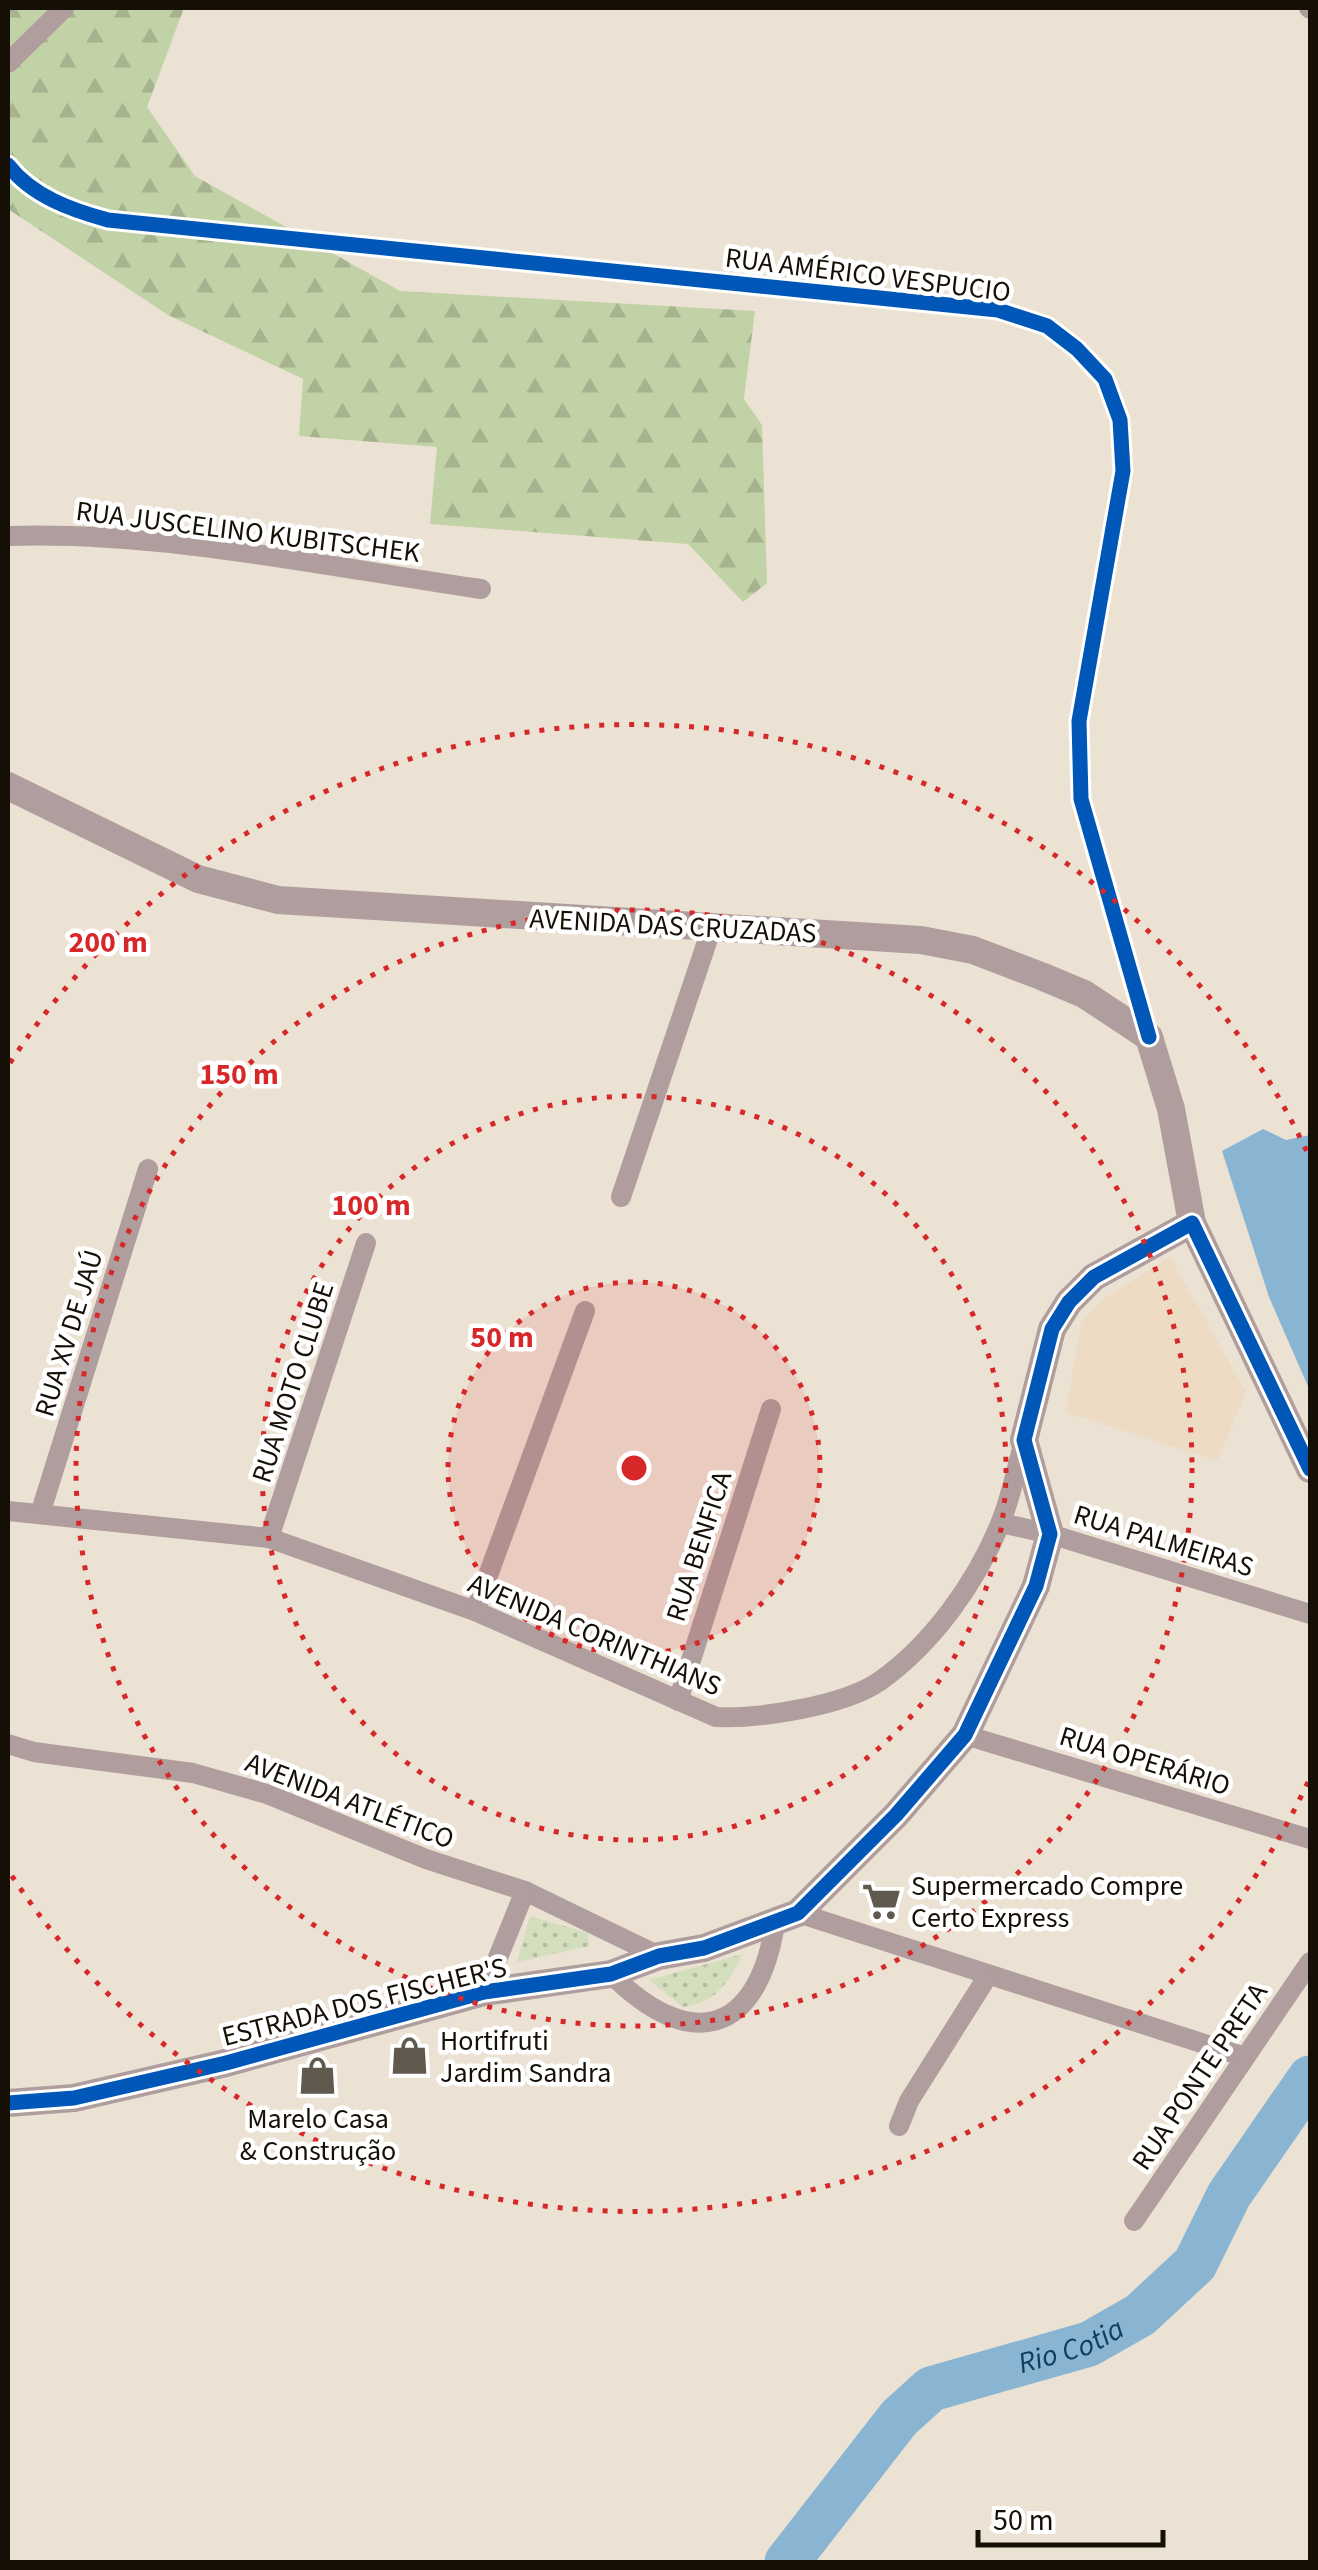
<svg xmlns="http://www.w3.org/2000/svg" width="1318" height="2570" font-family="'Source Sans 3',sans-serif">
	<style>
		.built { fill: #eddbc4 }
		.forest { fill: url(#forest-firs) }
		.park { fill: url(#park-dots) }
		.water { fill: #89b5d3 }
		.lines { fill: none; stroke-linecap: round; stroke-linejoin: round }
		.river { stroke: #89b5d3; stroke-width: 45 }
		.minor { stroke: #b09e9e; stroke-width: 20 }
		.tertiary { stroke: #b09e9e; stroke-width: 28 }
		.cycleway-casing { stroke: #fff; stroke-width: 21 }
		.cycleway { stroke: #0057b8; stroke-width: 15 }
		.ring { fill: none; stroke: #d62828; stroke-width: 5; stroke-dasharray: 5 10 }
		.labels { text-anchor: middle; stroke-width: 9; stroke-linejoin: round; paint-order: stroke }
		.street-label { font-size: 28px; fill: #150f06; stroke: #fff }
		.poi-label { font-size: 28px; fill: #150f06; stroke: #fff; text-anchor: start }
		.water-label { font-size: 30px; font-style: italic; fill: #0b4061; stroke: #fff }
		.centre { fill: #d62828; stroke: #fff; stroke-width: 5 }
		.ring-label { font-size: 30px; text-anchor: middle; font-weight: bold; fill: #d62828; stroke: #fff; stroke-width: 9; stroke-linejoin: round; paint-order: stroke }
	</style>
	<defs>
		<pattern id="forest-firs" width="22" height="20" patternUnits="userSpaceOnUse" patternTransform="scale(2.5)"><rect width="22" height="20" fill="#c2d2a7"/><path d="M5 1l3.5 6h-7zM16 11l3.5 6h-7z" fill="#a6b38e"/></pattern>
		<pattern id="park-dots" width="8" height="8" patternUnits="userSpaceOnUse" patternTransform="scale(2.5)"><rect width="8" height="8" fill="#d3debd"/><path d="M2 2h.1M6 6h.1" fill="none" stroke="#b4bda1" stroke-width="1.8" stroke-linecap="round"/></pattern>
	</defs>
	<rect width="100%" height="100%" fill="#ece2d4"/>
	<polygon class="built" points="1170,1257 1246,1392 1217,1461 1066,1412 1081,1322 1108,1296"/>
	<polygon class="forest" points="8,8 184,8 147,107 195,176 400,291 755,311 744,399 762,425 767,583 743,602 688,544 430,524 437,447 299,436 303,379 168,315 8,209"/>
	<g class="park">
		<polygon points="530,1916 588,1933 589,1946 517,1962"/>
		<path d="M743 1954C727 1983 718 2002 683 2007L649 1980Z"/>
	</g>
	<polygon class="water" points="1263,1129 1286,1140 1310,1135 1310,1391 1269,1297 1222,1151"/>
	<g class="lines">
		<path class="river" id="s1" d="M787 2562 899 2418 931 2389 1089 2344 1140 2315 1195 2264 1229 2195 1310 2078"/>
		<g class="minor">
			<polyline points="1309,8 1310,9"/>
			<polyline points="8,63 64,8"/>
			<path d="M8 165C32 196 71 210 108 220L998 310 1047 326 1077 349 1105 379 1120 420 1123 471 1079 721 1081 799 1149 1037"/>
			<path d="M8 536C162 531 328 567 481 589"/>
			<polyline points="621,1197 712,927"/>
			<path d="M8 1511 269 1538 475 1611 716 1717C759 1719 844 1706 880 1681 932 1644 976 1583 1000 1524 1011 1498 1016 1469 1024 1442"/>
			<polyline points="40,1514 148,1169"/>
			<polyline points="1001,1523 1050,1534 1310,1614"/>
			<polyline points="269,1538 366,1243"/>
			<polyline points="475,1611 585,1311"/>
			<polyline points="678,1701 771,1409"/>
			<polyline points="965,1735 1310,1839"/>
			<polyline points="8,1744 34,1752 193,1773 267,1794 426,1859 525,1891 659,1956"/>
			<polyline points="798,1913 1245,2057"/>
			<path d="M611 1974C689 2052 757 2037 775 1924"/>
			<polyline points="484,1992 525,1891"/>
			<polyline points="899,2126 909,2101 987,1977"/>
			<polyline points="1134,2221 1310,1962"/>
		</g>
		<g class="tertiary">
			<polyline points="8,786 198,879 278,900 921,940 973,950 1041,976 1084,994 1149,1037 1171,1109 1192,1223"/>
			<polyline points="8,2103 74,2098 226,2063 484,1992 611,1974 659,1956 704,1948 798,1913 896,1815 965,1735 1036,1586 1050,1534 1024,1440 1052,1329 1069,1302 1094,1277 1192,1223 1310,1469"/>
		</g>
		<defs>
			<g id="cycleway">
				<path d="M8 165C32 196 71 210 108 220L998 310 1047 326 1077 349 1105 379 1120 420 1123 471 1079 721 1081 799 1149 1037"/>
				<polyline points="8,2103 74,2098 226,2063 484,1992 611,1974 659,1956 704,1948 798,1913 896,1815 965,1735 1036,1586 1050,1534 1024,1440 1052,1329 1069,1302 1094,1277 1192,1223 1310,1469"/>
			</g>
		</defs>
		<use href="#cycleway" class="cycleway-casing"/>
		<use href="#cycleway" class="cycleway"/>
	</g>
	<circle cx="634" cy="1468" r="186" fill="#d62828" fill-opacity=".12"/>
	<g class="ring">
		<circle cx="634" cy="1468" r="186"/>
		<circle cx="634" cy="1468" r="372"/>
		<circle cx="634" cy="1468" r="558"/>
		<path d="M1308 1782A744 744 0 0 1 10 1873M10 1063A744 744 0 0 1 1308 1154"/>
	</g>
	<defs>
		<symbol id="supermarket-bare" viewBox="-9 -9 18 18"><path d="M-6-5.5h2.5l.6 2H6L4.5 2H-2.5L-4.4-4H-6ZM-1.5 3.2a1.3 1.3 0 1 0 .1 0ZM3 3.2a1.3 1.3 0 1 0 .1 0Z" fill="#60594e" stroke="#fff" stroke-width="2.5" paint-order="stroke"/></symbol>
		<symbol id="shop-bare" viewBox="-9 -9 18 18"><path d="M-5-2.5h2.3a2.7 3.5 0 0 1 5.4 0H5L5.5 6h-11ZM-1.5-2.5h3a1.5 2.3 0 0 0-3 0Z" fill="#60594e" stroke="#fff" stroke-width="2.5" paint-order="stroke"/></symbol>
	</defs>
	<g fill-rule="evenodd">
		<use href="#supermarket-bare" x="854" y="1874" width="55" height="55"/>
		<use href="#shop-bare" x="382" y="2028" width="55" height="55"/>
		<use href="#shop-bare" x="290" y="2048" width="55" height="55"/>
	</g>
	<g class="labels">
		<g class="street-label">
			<text transform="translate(868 274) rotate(7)" y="10">RUA AMÉRICO VESPUCIO</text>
			<text transform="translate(248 531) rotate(7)" y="10">RUA JUSCELINO KUBITSCHEK</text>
			<text transform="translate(673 925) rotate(3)" y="10">AVENIDA DAS CRUZADAS</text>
			<text transform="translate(68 1333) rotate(-73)" y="10">RUA XV DE JAÚ</text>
			<text transform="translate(292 1382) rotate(-72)" y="10">RUA MOTO CLUBE</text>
			<text transform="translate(1164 1540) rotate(17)" y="10">RUA PALMEIRAS</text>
			<text transform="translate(698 1546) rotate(-72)" y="10">RUA BENFICA</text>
			<text transform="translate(595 1634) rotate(23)" y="10">AVENIDA CORINTHIANS</text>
			<text transform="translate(1145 1760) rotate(17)" y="10">RUA OPERÁRIO</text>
			<text transform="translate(350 1800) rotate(21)" y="10">AVENIDA ATLÉTICO</text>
			<text transform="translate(364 2001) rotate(-14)" y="10">ESTRADA DOS FISCHER'S</text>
			<text transform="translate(1199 2076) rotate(-56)" y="10">RUA PONTE PRETA</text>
		</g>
		<g class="poi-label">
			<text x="911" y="1895">Supermercado Compre<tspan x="911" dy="32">Certo Express</tspan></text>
			<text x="440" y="2050">Hortifruti<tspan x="440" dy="32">Jardim Sandra</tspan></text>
			<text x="318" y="2128" text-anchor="middle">Marelo Casa<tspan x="318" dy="32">&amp; Construção</tspan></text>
		</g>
		<g class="water-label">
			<text dy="10" stroke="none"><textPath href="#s1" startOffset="372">Rio Cotia</textPath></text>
		</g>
	</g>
	<circle cx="634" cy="1468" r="15" class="centre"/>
	<g class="ring-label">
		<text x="108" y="952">200 m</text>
		<text x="239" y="1084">150 m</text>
		<text x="371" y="1215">100 m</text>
		<text x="502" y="1347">50 m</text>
	</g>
	<rect width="1318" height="2570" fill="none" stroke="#150f06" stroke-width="20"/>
	<path d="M978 2530v15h185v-15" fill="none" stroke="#150f06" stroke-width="5"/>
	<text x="993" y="2530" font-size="30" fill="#150f06" stroke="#ffffff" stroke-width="8" paint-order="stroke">50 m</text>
</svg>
